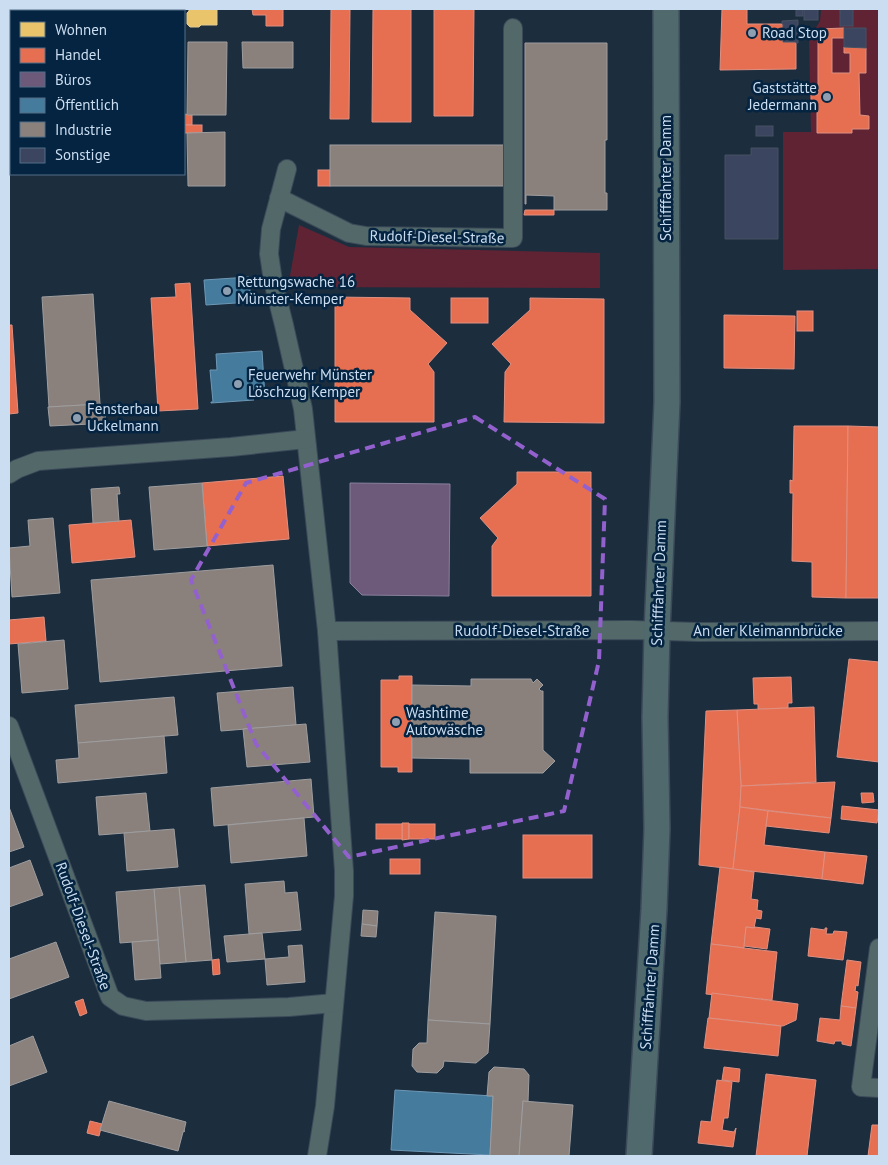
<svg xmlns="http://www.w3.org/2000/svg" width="888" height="1165" font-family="'PT Sans',sans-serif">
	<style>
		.green { fill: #5f2334 }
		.homes { fill: #e9c46a; stroke: #e0cc92 }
		.shops { fill: #e76f51; stroke: #df9081 }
		.offices { fill: #6d597a; stroke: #89819d }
		.public { fill: #457b9d; stroke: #6d98b6 }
		.industry { fill: #8a817c; stroke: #9e9d9f }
		.building { fill: #3b455f; stroke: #475162 }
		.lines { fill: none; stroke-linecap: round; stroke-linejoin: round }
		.minor-casing { stroke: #3b4958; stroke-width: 20 }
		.secondary-casing { stroke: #3b4958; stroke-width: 28 }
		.minor { stroke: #526869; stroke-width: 18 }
		.secondary { stroke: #4f696d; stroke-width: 25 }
		.marked { fill: none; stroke: #9361ce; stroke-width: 4; stroke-dasharray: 10 6; stroke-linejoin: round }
		.poi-dot { fill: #8e9fb2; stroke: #042441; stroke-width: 2 }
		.labels { text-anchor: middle; stroke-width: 5; stroke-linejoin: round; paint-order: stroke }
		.poi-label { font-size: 15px; fill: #cbddf0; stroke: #042441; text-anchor: start }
		.street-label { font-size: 15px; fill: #cbddf0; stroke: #042441 }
	</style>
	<rect width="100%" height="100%" fill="#1c2d3e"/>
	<g class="green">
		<polygon points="821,9 879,9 879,269 783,270 783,132 811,132 809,39 820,21"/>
		<polygon points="299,225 349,247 600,253 600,288 288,287"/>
	</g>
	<polygon class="homes" points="189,9 217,9 217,25 201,25 199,27 190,27 187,24 187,13 189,11"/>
	<g class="shops">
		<rect x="81" y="9" width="92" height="2"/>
		<polygon points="252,9 283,9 283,26 266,26 266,15 253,15"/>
		<polygon points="331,9 350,9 349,119 330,119"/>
		<polygon points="373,9 411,9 411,122 372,122"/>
		<polygon points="434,9 474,9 473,116 434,116"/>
		<polygon points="722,9 747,9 747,24 783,24 783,42 796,42 796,69 720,70"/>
		<polygon points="844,28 844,38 832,38 832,73 850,73 850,53 844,53 844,47 866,48 866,73 859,73 860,115 869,116 869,129 852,129 852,133 817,133 817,112 818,112 818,109 811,109 811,95 818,95 818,29"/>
		<polygon points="184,114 192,115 192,125 184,125"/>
		<rect x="184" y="125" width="18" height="8"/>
		<rect x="318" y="170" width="12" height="16"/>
		<polygon points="525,210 554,210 554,215 524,215"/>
		<polygon points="190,283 198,409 158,411 151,298 176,297 175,284"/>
		<polygon points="335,297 410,298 410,310 447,343 428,364 434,372 434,422 335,422"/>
		<rect x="451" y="298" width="37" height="25"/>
		<polygon points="530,298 604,299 604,423 504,422 505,372 511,364 492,344 530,310"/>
		<rect x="797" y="311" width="16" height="20"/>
		<polygon points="724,315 795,316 794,369 724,368"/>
		<polygon points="9,325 12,325 18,413 9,414"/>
		<polygon points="794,426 848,426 846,598 812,597 812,562 792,561 793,493 790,493 790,480 793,481"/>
		<polygon points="848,426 879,427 879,598 846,598"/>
		<polygon points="517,472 591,472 591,596 492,596 492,546 498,538 480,518 517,484"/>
		<polygon points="283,476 289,539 207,546 202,483"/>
		<polygon points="131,520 135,557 72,563 69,525"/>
		<polygon points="44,617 46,641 9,644 9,620"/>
		<polygon points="849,659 879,662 879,762 837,757"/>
		<polygon points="399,676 412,676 412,772 398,772 398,767 381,767 381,680 399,680"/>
		<polygon points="791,677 792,703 788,703 788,708 758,709 758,704 754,704 753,678"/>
		<polygon points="814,707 816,782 741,786 737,710"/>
		<polygon points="737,710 741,786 740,807 733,869 699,865 706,711"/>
		<polygon points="835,782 831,818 740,807 741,786"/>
		<polygon points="861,793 873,793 874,802 862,803"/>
		<polygon points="842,806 879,810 877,823 841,819"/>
		<polygon points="740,807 768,811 764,845 825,852 822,879 733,869"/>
		<polygon points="768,811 831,818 829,833 766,826"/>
		<polygon points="402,823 409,823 409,839 402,840"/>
		<rect x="376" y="824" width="26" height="15"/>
		<rect x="409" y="824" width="26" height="15"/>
		<rect x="523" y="835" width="69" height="43"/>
		<polygon points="825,852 867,856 863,884 822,879"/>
		<rect x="390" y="859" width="30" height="15"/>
		<polygon points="720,867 754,872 751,899 758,900 757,910 762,911 761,919 756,918 754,928 746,927 744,948 711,944"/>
		<polygon points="746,927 754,928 755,927 770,929 767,949 744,946"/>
		<polygon points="811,928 825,930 825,928 827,928 826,934 833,934 834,931 847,932 843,960 808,956"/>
		<polygon points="711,944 777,952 772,1000 706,994"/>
		<polygon points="219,959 220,974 213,975 212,960"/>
		<polygon points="847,960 861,962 858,986 856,985 855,991 858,992 856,1008 841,1006"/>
		<polygon points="712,993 798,1004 796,1020 783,1026 709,1018"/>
		<polygon points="83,999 87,1013 80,1016 75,1002"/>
		<polygon points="841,1006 856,1008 851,1046 842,1044 842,1041 835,1041 834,1044 817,1041 820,1018 840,1020"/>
		<polygon points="708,1018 781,1026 778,1056 704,1048"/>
		<polygon points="724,1067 740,1069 739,1082 722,1080"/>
		<polygon points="766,1074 816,1080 807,1156 756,1156"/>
		<polygon points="717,1080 732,1082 728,1118 724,1118 722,1130 734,1132 736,1128 733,1147 698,1143 701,1121 711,1122"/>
		<polygon points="90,1121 102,1124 99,1136 87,1133"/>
		<polygon points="872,1125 879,1125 879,1156 868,1156"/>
	</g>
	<polygon class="offices" points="350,483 450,484 449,596 362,595 350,583"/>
	<g class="public">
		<polygon points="249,277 251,302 206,305 204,280"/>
		<polygon points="262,351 265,397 252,398 254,400 211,403 211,402 213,402 210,370 217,370 216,354"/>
		<polygon points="395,1090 493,1096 490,1155 391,1150"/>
	</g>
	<g class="industry">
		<polygon points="188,42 227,42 226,115 187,115"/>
		<polygon points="242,42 293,42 293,68 243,68"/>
		<polygon points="525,43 607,43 607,140 605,140 605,193 607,193 607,210 554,210 554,196 526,195 526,204 525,204"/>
		<polygon points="225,132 225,186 188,186 187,133"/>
		<rect x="330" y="145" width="175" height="41"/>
		<polygon points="93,294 100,404 49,407 42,297"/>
		<polygon points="101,404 101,412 105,412 106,427 92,428 91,424 50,426 48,407"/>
		<polygon points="202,483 207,546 154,550 149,487"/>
		<polygon points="119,487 120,494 117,494 119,521 93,523 91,489"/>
		<polygon points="53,518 60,593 12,597 9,548 30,546 28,520"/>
		<polygon points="273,565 282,666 100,682 91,580"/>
		<polygon points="64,640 68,689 22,693 18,644"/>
		<polygon points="471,679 531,679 533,683 537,679 543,685 539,689 541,691 543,691 543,750 555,761 543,773 470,773 470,759 412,758 412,685 471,686"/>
		<polygon points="293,687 296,725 221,731 217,693"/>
		<polygon points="174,697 178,735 78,743 75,705"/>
		<polygon points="306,724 310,762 247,767 243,729"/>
		<polygon points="164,736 167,773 58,783 56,760 79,758 78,743"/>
		<polygon points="311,779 314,817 214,826 211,788"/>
		<polygon points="146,793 150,831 99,835 96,797"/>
		<polygon points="9,807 24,847 9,852"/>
		<polygon points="304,818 307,856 231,863 228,825"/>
		<polygon points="174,829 178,867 127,871 124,833"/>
		<polygon points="30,860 43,895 9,907 9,868"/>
		<polygon points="284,881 285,893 297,892 301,930 249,934 245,884"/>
		<polygon points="205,885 212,960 186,962 179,887"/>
		<polygon points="179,887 186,962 160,964 154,889"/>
		<polygon points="154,889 158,940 120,943 116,892"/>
		<polygon points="363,910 378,911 377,926 362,924"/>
		<polygon points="435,912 496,916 490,1024 428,1020"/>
		<polygon points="362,924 377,926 376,937 361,936"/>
		<polygon points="262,933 265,959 227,962 224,936"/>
		<polygon points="158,940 161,978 135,980 132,942"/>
		<polygon points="56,942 69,977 9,999 9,959"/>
		<polygon points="302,945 305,982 267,985 265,959 289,957 288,946"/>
		<polygon points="428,1020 490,1024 488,1053 476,1063 444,1061 443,1067 437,1073 417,1072 412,1066 413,1049 419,1043 427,1043"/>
		<polygon points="33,1036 47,1072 9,1086 9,1046"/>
		<polygon points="494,1067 524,1069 529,1075 528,1102 523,1101 519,1156 490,1156 490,1155 493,1096 487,1096 489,1072"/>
		<polygon points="109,1101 186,1122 184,1131 185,1131 183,1132 178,1151 100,1130"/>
		<polygon points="523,1101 573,1105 569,1156 519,1156"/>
	</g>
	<g class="building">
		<rect x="796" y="9" width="7" height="7"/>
		<rect x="804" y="9" width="14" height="11"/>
		<rect x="840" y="9" width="13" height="17"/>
		<polygon points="798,20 798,43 796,43 796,42 783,42 783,24 782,24 782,21"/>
		<polygon points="844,28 866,28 866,48 844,47"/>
		<rect x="756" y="126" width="17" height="10"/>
		<polygon points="751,148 778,148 778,239 725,239 725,155 751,155"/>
	</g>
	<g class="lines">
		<defs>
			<g id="minor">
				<polyline points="287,169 271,229 269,254 273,281 284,325 303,409 327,631 344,871 344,896 325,1106 317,1156"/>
				<polyline points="279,198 349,233 366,236 513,238 513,28"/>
				<polyline points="9,474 17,469 38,461 231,447 306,439"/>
				<polyline points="327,631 632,630 698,632 879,631"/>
				<polyline points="9,726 110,997 123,1006 146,1011 289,1007 334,1003"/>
				<polyline points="879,948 861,1087 879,1088"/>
			</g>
			<polyline id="secondary" points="639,1156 654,909 657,829 655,717 657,631 667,402 666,9"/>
		</defs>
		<use href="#minor" class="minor-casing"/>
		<use href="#secondary" class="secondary-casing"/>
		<use href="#minor" class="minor"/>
		<use href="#secondary" class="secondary"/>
	</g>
	<path class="marked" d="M475 417 605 499 599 661 564 811 349 857 256 744 191 580 246 483Z"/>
	<g class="poi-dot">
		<circle cx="752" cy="33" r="5"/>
		<circle cx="827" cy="97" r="5"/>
		<circle cx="227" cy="291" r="5"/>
		<circle cx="238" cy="384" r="5"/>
		<circle cx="77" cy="418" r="5"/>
		<circle cx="396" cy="722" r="5"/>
	</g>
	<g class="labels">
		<g class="poi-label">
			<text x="762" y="38">Road Stop</text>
			<text x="817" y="93" text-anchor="end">Gaststätte<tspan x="817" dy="17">Jedermann</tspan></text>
			<text x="237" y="287">Rettungswache 16<tspan x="237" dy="17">Münster-Kemper</tspan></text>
			<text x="248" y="380">Feuerwehr Münster<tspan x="248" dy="17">Löschzug Kemper</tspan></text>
			<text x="87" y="414">Fensterbau<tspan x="87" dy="17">Uckelmann</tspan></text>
			<text x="406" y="718">Washtime<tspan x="406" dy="17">Autowäsche</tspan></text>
		</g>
		<g class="street-label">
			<text transform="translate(666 178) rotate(-90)" y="5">Schifffahrter Damm</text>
			<text transform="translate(437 237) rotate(1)" y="5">Rudolf-Diesel-Straße</text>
			<text transform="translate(659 583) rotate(-88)" y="5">Schifffahrter Damm</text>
			<text x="522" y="636">Rudolf-Diesel-Straße</text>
			<text x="768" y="636">An der Kleimannbrücke</text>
			<text transform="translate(83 926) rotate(70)" y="5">Rudolf-Diesel-Straße</text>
			<text transform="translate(650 987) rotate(-86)" y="5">Schifffahrter Damm</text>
		</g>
	</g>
	<rect width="888" height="1165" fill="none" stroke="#cbddf0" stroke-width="20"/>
	<rect x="10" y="10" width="175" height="165" fill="#042441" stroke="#546e87"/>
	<rect x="20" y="22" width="25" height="15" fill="#e9c46a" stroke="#546e87"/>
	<text x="55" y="35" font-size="15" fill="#cbddf0">Wohnen</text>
	<rect x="20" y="48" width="25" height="15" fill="#e76f51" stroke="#546e87"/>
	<text x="55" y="60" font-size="15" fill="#cbddf0">Handel</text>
	<rect x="20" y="72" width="25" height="15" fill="#6d597a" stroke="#546e87"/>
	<text x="55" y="85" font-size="15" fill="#cbddf0">Büros</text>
	<rect x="20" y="98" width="25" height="15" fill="#457b9d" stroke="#546e87"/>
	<text x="55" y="110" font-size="15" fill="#cbddf0">Öffentlich</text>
	<rect x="20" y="122" width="25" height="15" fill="#8a817c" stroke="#546e87"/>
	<text x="55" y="135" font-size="15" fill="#cbddf0">Industrie</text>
	<rect x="20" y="148" width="25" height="15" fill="#3b455f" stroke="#546e87"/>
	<text x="55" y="160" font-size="15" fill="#cbddf0">Sonstige</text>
</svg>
